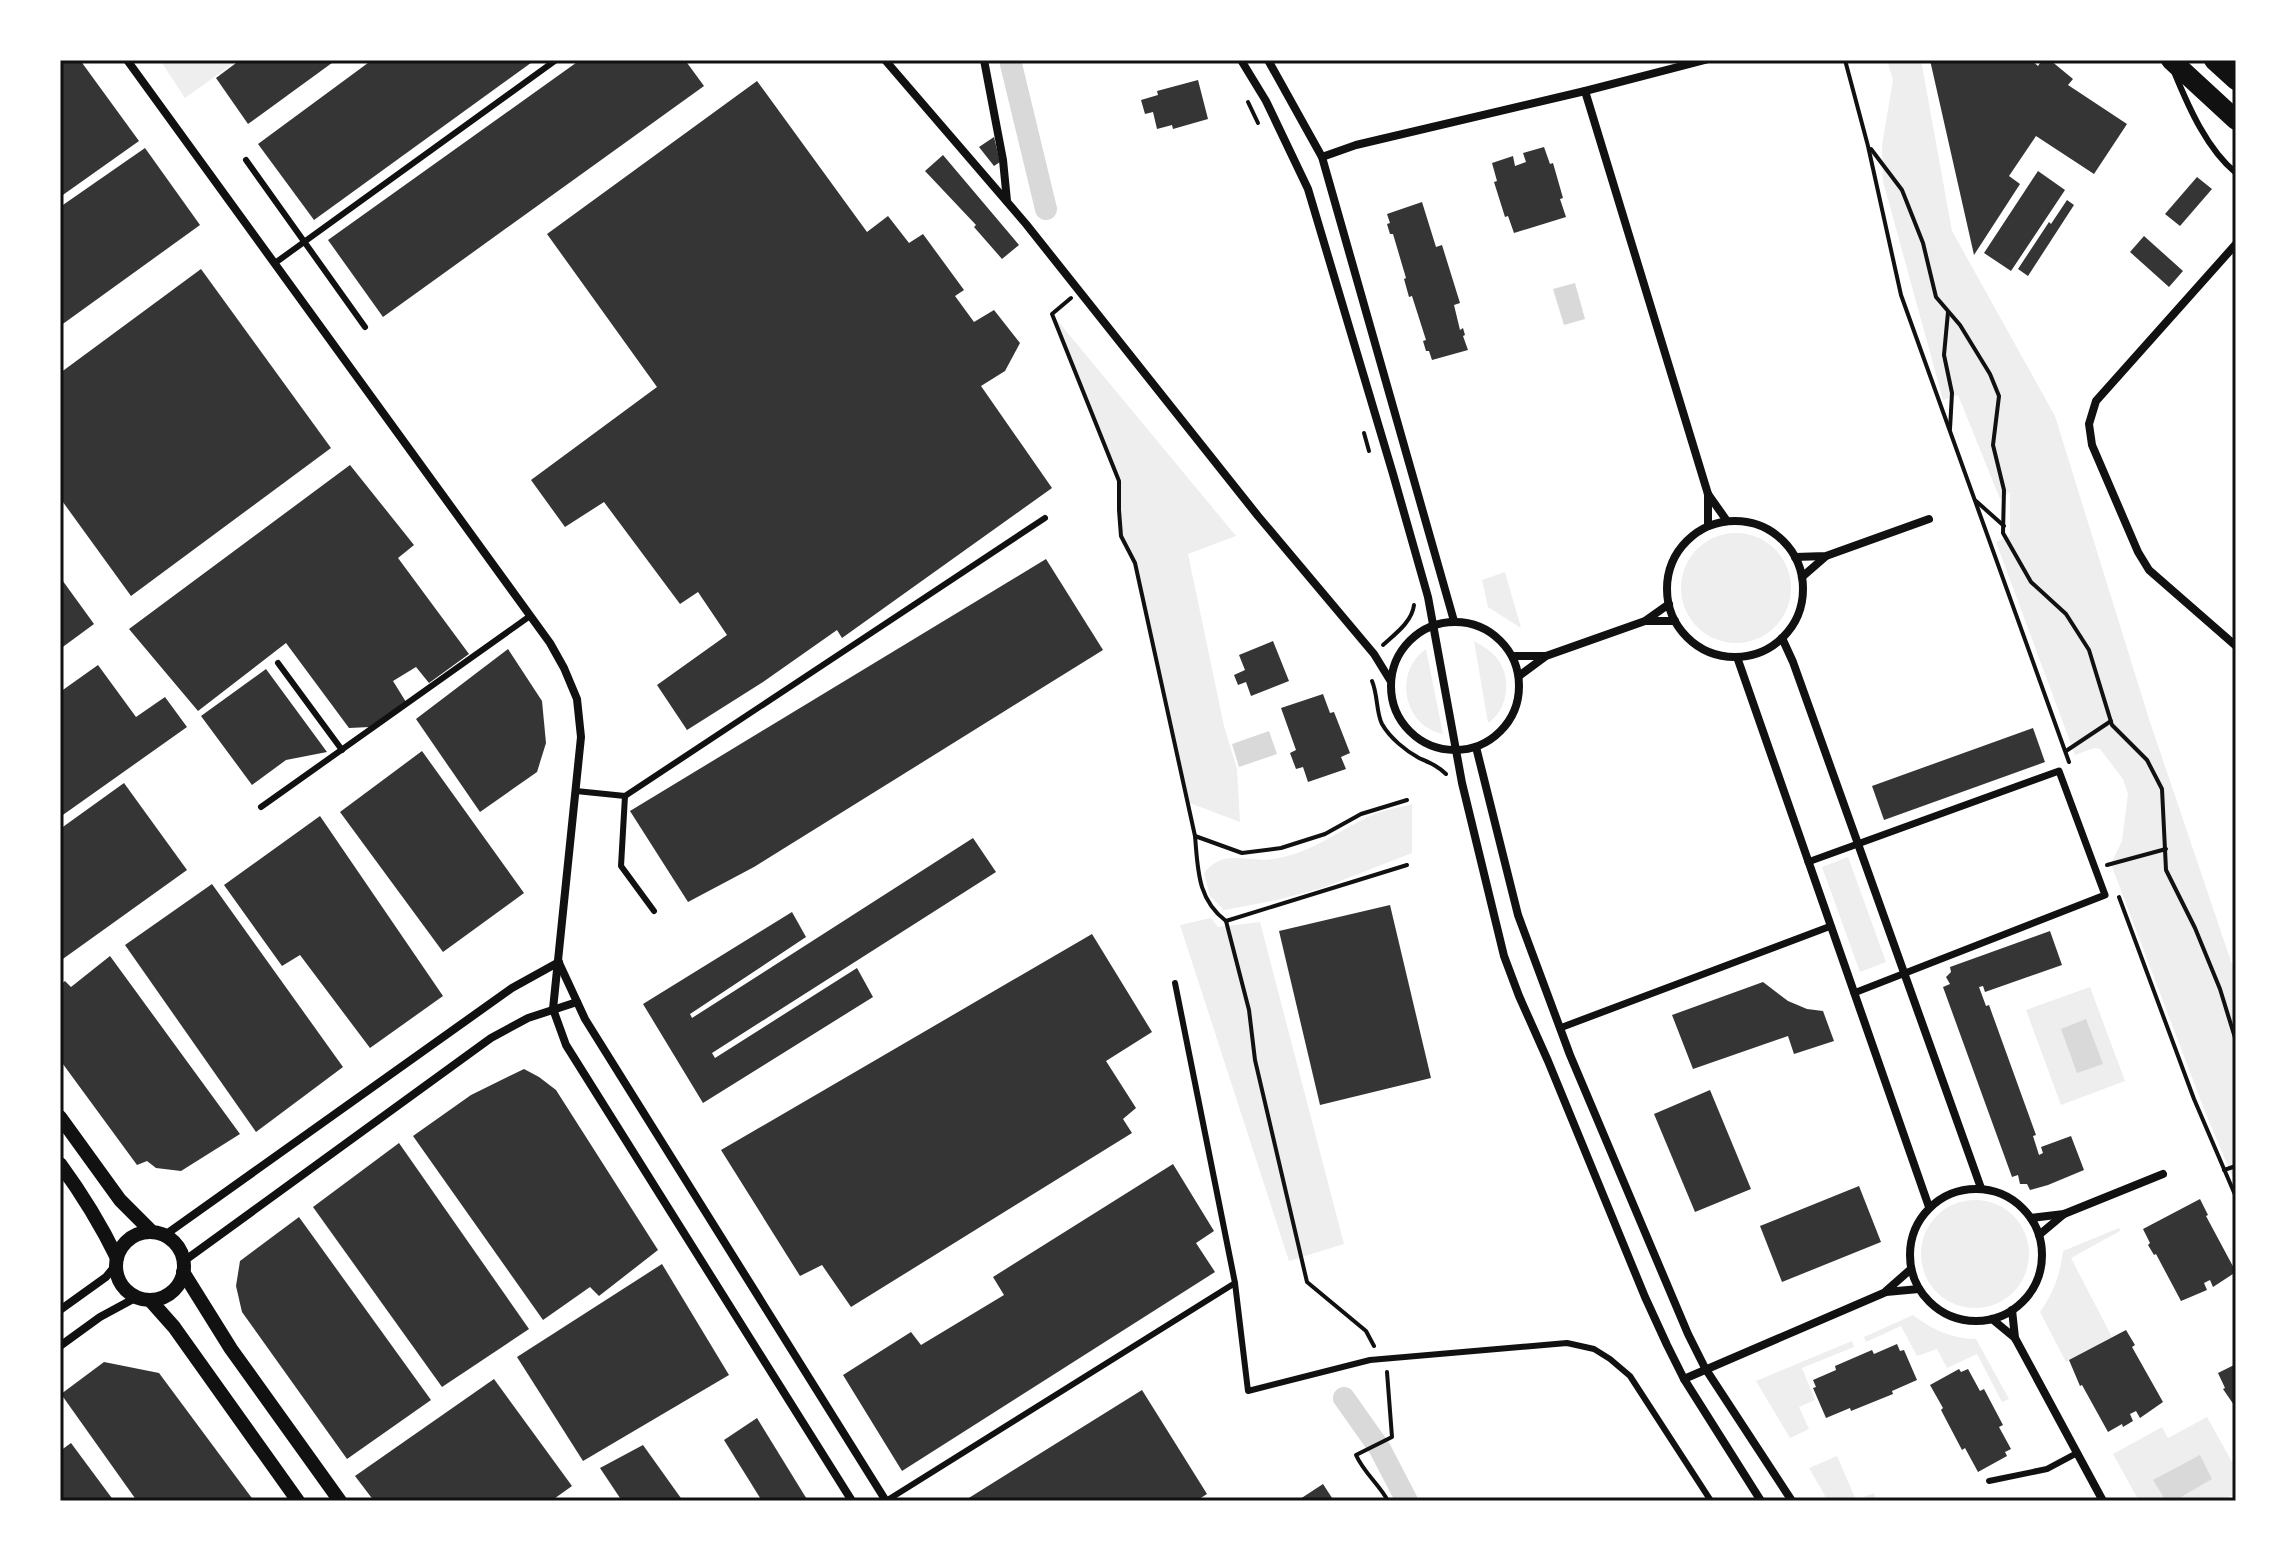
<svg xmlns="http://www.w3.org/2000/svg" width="2296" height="1561" font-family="Poppins,sans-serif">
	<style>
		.green { fill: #eee }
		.water { fill: #d9d9d9 }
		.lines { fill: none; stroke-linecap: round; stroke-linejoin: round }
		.canal { stroke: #d9d9d9; stroke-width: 22 }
		.building { fill: #353535 }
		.path { stroke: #111; stroke-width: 4 }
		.service { stroke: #111; stroke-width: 6 }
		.pedestrian { stroke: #111; stroke-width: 7 }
		.minor { stroke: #111; stroke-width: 8 }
		.tertiary { stroke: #111; stroke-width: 14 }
		.primary { stroke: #111; stroke-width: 20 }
		.neatline { fill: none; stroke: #111; stroke-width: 3 }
	</style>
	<rect width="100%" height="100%" fill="#fff"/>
	<g class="green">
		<polygon points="160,60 238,60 185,98"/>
		<polygon points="1887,60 1921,60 1952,231 2055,416 2149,719 2236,976 2236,1185 2204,1109 2111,864 2122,841 2128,794 2123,779 2100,749 2094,748 2075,755 1996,542 2010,536 2010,492 2000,499 1958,395 1943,400 1883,181 1882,145 1893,80"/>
		<polygon points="1052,314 1236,536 1188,554 1224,726 1237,769 1240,822 1187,802 1135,563 1121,536 1119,481"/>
		<circle cx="1736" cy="588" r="55"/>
		<polygon points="1505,572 1521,628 1488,607 1482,580"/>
		<path d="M1474 641C1483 646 1493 652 1499 661 1512 680 1507 711 1488 723Z"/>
		<path d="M1426 649 1443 734C1403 726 1393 672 1426 649Z"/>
		<path d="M1412 804V853L1322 888 1277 900 1224 910 1210 896 1204 873C1224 848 1246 863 1273 859 1310 854 1338 831 1370 816 1383 810 1398 808 1412 804Z"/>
		<polygon points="1848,857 1886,962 1860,972 1822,867"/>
		<polygon points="1211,918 1218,927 1260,922 1344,1244 1289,1261 1180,925"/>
		<polygon points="2090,987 2125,1081 2061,1105 2026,1010"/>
		<circle cx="1975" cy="1254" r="54"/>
		<path d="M2119 1228 2120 1231 2071 1258 2112 1337 2066 1362 2040 1312C2054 1292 2060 1275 2063 1251Z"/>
		<path d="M1913 1315C1931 1329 1952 1339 1976 1339L2009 1399 2002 1402 1977 1354 1947 1368 1937 1349 1917 1356 1901 1326 1866 1342 1864 1337Z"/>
		<polygon points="1852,1341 1854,1347 1802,1368 1815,1400 1799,1407 1809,1429 1790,1438 1756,1381"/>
		<polygon points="2207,1417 2232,1462 2236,1461 2236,1493 2221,1501 2139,1501 2113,1454 2162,1427 2168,1438"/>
		<polygon points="1837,1456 1856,1500 1874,1493 1877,1501 1828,1501 1809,1468"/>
	</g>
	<g class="water">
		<polygon points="1575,283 1585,319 1564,325 1553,289"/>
		<polygon points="1269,731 1277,754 1239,767 1232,744"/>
		<polygon points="2086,1019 2103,1064 2077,1073 2061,1029"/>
		<polygon points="2200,1455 2212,1479 2174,1501 2166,1501 2153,1480"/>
	</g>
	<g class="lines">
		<g class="canal">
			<polyline points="1010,60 1046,209"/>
			<polyline points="1344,1398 1380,1449 1407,1501"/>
		</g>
	</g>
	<g class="building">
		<polygon points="60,60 80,60 139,141 60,197"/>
		<polygon points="240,60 336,60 248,124 216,78"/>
		<polygon points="372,60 535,60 314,220 258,144"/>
		<polygon points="580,60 685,60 704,86 383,317 328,240"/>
		<polygon points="1930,60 2031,60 2038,66 2042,60 2050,60 2073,79 2068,85 2127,124 2094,174 2036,136 2009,176 2020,184 1974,255"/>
		<polygon points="1198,80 1208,119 1173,129 1172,125 1157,129 1153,112 1145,114 1141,100 1158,95 1157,91"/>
		<polygon points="757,81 867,232 888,216 909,243 923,234 964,290 955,296 974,322 994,310 1020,343 1005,371 981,386 1052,488 842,638 837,630 763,682 687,730 657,685 727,635 698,592 680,604 604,502 565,527 531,480 657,387 547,234"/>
		<polygon points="994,137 1000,162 994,166 979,147"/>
		<polygon points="1544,147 1550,164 1553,163 1563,198 1560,199 1566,217 1514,233 1508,216 1505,217 1494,182 1497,181 1492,163 1513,156 1515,166 1526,162 1523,153"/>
		<polygon points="145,148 200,225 60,326 60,207"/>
		<polygon points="943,155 1019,245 1002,259 974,227 976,225 925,171"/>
		<polygon points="2038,171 2065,190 2011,271 1984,253"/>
		<polygon points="2197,177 2212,189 2180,226 2165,214"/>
		<polygon points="2067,200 2074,205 2028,276 2018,269 2049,222 2051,224"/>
		<polygon points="1422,202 1436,247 1442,245 1460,303 1454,305 1460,330 1463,328 1465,335 1463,336 1468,350 1432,360 1429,351 1426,351 1423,341 1426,340 1412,296 1409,297 1404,279 1406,278 1393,234 1390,234 1387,224 1390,223 1387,214"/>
		<polygon points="2144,236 2183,271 2169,287 2130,252"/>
		<polygon points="201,269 331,448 131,596 60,498 60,373"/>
		<polygon points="350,465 414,545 398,558 469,654 429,683 416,667 393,681 406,702 370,727 349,728 286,643 198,711 129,629"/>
		<polygon points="1046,559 1103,650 754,867 688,902 630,811"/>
		<polygon points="60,577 94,624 60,649"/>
		<polygon points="1273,641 1289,681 1251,696 1246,682 1238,685 1234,675 1245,670 1239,655"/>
		<polygon points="508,649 542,701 546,743 537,772 480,812 416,719"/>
		<polygon points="98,665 136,717 165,697 187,727 60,817 60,692"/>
		<polygon points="266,669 327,752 286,760 252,785 201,716"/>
		<polygon points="1323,694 1330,713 1334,712 1350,753 1341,757 1346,769 1308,782 1303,767 1296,769 1290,753 1296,750 1281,708"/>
		<polygon points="2033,728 2045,762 1884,820 1872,786"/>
		<polygon points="422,751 524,893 443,952 340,812"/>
		<polygon points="124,783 187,870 60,961 60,829"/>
		<polygon points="320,816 443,996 370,1048 300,955 282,966 224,885"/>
		<polygon points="973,838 996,872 712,1053 715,1058 857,968 873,997 703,1103 643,1004 792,912 806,937 690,1014 692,1018"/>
		<polygon points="212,884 343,1067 256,1132 125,945"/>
		<polygon points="1390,905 1431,1078 1320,1105 1279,931"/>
		<polygon points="2050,931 2062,965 1985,992 1983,986 1979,987 1986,1006 1989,1005 2036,1135 2033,1136 2039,1155 2043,1153 2041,1147 2071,1136 2084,1170 2048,1185 2030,1190 2027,1184 2020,1184 2018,1175 2012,1177 1943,987 1950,984 1946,977 1951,972 1950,967"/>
		<polygon points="1092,934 1152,1032 1106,1061 1136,1108 1123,1119 1132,1133 851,1307 822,1265 800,1276 721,1150"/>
		<polygon points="110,956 240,1134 181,1171 156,1168 147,1161 137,1165 60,1060 60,985 65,981 71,987"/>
		<polygon points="1763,982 1788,1001 1807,1009 1823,1011 1834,1041 1794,1054 1788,1036 1693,1069 1672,1015"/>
		<polygon points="524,1069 539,1077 556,1090 658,1250 599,1296 590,1287 543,1320 413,1136 471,1095"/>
		<polygon points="1710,1090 1751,1189 1695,1212 1654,1114"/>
		<polygon points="399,1143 529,1329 442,1387 313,1207"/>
		<polygon points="1173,1164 1214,1231 1196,1243 1215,1272 902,1471 843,1375 911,1332 921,1345 1004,1295 993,1277"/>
		<polygon points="1859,1186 1881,1242 1782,1282 1760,1226"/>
		<polygon points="2200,1199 2208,1215 2206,1216 2236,1272 2213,1287 2210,1280 2204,1283 2207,1290 2181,1301 2156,1254 2154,1255 2148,1245 2150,1243 2143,1229"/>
		<polygon points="299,1217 431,1400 347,1459 242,1312 236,1286 240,1261"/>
		<polygon points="662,1264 729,1375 583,1461 517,1357"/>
		<polygon points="2126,1330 2135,1345 2132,1347 2163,1402 2140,1418 2136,1411 2130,1414 2133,1421 2123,1427 2122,1424 2108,1432 2082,1385 2080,1386 2069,1360"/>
		<polygon points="1897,1344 1900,1351 1904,1350 1917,1380 1892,1391 1893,1394 1851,1411 1850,1408 1826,1418 1813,1388 1816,1387 1813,1380 1836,1370 1835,1366 1872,1350 1874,1354"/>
		<polygon points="104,1362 159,1373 254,1501 137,1501 61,1394"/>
		<polygon points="2236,1364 2236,1408 2223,1389 2225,1388 2218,1373"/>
		<polygon points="1959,1369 1961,1372 1968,1369 1980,1391 1984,1389 2003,1425 1999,1427 2011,1449 2005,1452 2007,1456 1978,1472 1965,1448 1962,1450 1941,1410 1943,1408 1930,1385"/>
		<polygon points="494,1379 572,1486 551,1501 374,1501 355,1476"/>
		<polygon points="1142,1390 1207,1494 1196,1501 964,1501"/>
		<polygon points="757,1418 808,1501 762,1501 724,1440"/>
		<polygon points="71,1443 114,1501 60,1501 60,1451"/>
		<polygon points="643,1445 683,1501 622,1501 600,1468"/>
		<polygon points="1323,1484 1334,1501 1297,1501"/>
	</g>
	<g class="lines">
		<g class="path">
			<polyline points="1845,60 1868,146 1901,295 2069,762"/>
			<polyline points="1248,102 1258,123"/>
			<polyline points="1871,149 1902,190 1923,243 1936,297 1960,325 1990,374 1999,396 1993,445 2004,490 2003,533 2031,582 2066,614 2089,650 2112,725 2147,760 2162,789 2166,870 2195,928 2220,989 2236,1041"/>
			<polyline points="1071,298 1052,314 1119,481 1119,510 1121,536 1135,563 1195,836"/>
			<polyline points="1948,312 1944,355 1952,393 1950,429"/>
			<polyline points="1364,433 1369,451"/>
			<polyline points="1976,501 2004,526"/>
			<path d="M1383 645C1395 634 1412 622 1414 605"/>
			<path d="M1372 681C1378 695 1376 712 1382 724 1390 738 1406 751 1419 758 1430 763 1438 766 1446 774"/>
			<polyline points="2066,751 2111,721"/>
			<polyline points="2107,865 2166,849"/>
			<polyline points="2119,897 2194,1099 2236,1197"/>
			<path d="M1226 921C1197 899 1198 869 1195 836L1242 853 1281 848 1325 834 1361 814 1407 800"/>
			<polyline points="2224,1170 2236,1166"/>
			<polyline points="1374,1346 1366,1331 1307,1282 1255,1060 1249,1010 1226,921 1407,865"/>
			<path d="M1387 1372 1392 1437 1356 1455C1364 1473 1379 1484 1388 1501"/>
		</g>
		<g class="service">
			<path d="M2175 74C2189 108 2207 149 2236 173"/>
			<polyline points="246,160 365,327"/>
			<polyline points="275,263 556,60"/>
			<polyline points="278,663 342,750"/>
			<polyline points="576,791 625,796 1045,518"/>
			<polyline points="625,796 621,866 654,911"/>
			<polyline points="261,807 530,616"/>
			<polyline points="1235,1283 1248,1391 1370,1360 1567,1343 1594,1349 1610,1359 1630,1376 1711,1501"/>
			<polyline points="1989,1481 2047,1469 2077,1453"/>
			<polyline points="886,1501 1235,1283 1175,983"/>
		</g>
		<g class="pedestrian">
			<polyline points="1808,862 2059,771 2105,895 1854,993"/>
			<polyline points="1560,1028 1831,926"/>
		</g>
		<g class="minor">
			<polyline points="127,60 550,643 564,668 577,699 581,737 553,1009 566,1045 852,1501"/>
			<polyline points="885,60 1026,224 1258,516 1374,654 1390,680"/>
			<polyline points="984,60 1003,160 1007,201"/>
			<polyline points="1241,60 1266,101 1308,189 1393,474 1428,597 1462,783 1504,956 1519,996 1548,1061 1645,1297 1667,1345 1684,1379 1761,1501"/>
			<polyline points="1268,60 1322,157 1454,621"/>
			<polyline points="1585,91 1708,494 1708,526"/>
			<polyline points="1322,157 1356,145 1585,91 1705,60"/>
			<polyline points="2236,244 2096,401 2089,424 2092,445 2138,552 2149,570 2236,646"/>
			<polyline points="1708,494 1727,521"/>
			<circle cx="1735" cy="589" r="68"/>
			<polyline points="1795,557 1826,556 1929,519"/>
			<polyline points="1802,577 1825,557"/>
			<polyline points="1646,621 1675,621"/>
			<circle cx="1455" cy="686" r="64"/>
			<polyline points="1782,638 1793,662 1981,1188"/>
			<polyline points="1513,656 1545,656"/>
			<polyline points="1737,657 1929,1207"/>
			<polyline points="1519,676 1546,656 1645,621 1669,604"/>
			<polyline points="1476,747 1518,915 1570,1055 1688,1334 1705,1368 1792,1501"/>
			<polyline points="559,963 585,1019 886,1501"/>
			<circle cx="1976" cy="1255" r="66"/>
			<polyline points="2031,1218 2064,1214 2163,1174"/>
			<polyline points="165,1235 512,988 559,962"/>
			<polyline points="2039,1235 2064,1214"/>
			<polyline points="184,1261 491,1038 528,1018 577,1002"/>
			<polyline points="1886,1291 1911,1269"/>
			<polyline points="60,1310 106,1277 115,1266"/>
			<polyline points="2012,1310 2015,1338"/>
			<polyline points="1992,1319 2015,1338 2103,1501"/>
			<polyline points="60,1346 100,1317 137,1297"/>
			<polyline points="1684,1379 1886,1292 1919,1289"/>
		</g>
		<g class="tertiary">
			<polyline points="60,1117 120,1200 152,1232"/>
			<path d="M60 1164C82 1194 101 1225 117 1258"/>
			<circle cx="150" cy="1266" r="34"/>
			<polyline points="183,1272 231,1349 340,1501"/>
			<polyline points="150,1300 174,1327 298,1501"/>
		</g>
		<g class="primary">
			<polyline points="2171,60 2236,120"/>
			<polyline points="2214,60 2236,80"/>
		</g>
	</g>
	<rect width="2296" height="1561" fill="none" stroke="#ffffff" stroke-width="124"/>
	<rect x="62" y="62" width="2172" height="1437" class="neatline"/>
</svg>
